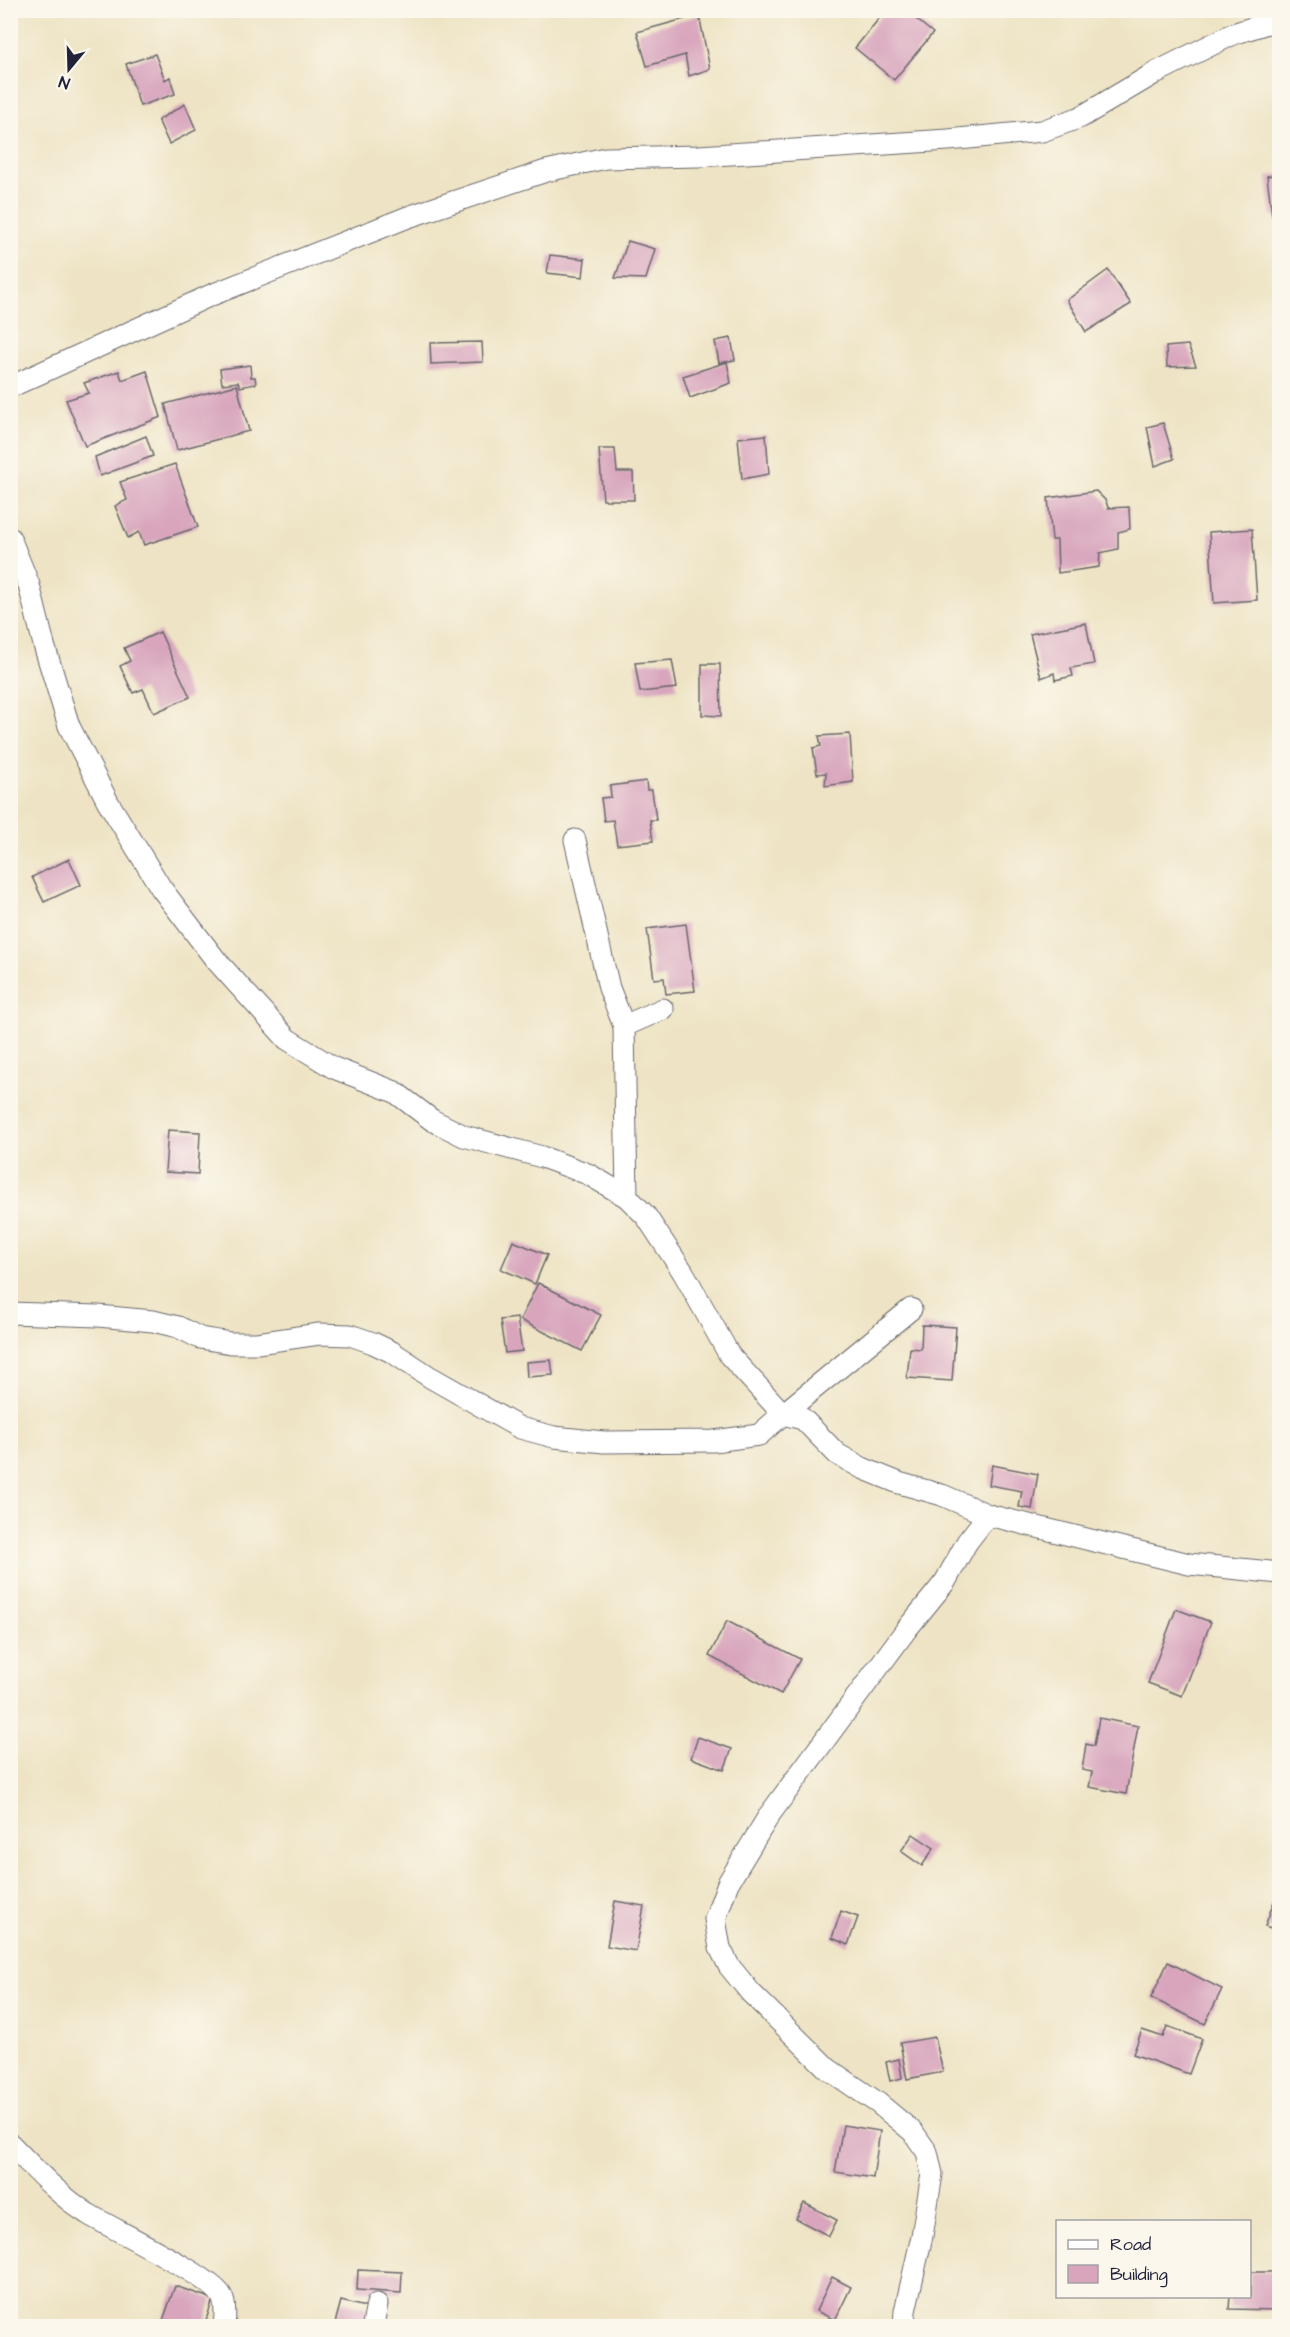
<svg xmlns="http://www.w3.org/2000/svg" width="1290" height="2337" font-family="'Architects Daughter',sans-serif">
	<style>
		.building { fill: #d8a5bd }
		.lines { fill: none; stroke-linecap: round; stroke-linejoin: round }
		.minor-casing { stroke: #69666b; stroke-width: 23 }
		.minor { stroke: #fff; stroke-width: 21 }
	</style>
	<rect width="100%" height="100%" fill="#fbf7ec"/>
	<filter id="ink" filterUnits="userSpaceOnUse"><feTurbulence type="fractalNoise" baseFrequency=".0167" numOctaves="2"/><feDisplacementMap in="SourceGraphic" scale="12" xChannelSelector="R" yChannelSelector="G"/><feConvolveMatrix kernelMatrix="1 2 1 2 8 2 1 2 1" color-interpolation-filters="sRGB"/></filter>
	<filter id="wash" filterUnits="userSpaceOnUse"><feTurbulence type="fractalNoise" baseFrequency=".008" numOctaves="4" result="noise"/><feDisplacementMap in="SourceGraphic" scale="24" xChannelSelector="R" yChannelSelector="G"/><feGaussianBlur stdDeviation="1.35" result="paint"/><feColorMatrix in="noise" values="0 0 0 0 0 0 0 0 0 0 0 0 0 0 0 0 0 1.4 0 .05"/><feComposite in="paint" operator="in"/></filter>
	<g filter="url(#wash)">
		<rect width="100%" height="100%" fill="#eee4c5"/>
		<g id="blocks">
			<g class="building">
				<polygon points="886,10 905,10 933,33 894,80 855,48"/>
				<polygon points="928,10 945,10 942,17"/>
				<polygon points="699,15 710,69 689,76 685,55 647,66 637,32"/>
				<polygon points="155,54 165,80 170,77 175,94 140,106 126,64"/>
				<polygon points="185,104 196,130 169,144 158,120"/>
				<polygon points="1280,174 1280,215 1272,216 1267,176"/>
				<polygon points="628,241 655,249 646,279 615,278"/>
				<polygon points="550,255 585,259 583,277 547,273"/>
				<polygon points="1108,270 1131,304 1086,332 1067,300"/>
				<polygon points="731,338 735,360 719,363 715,341"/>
				<polygon points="482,342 483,362 431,364 430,343"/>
				<polygon points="1188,345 1196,366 1167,367 1166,347"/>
				<polygon points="727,362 731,383 690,398 683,376"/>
				<polygon points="250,365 251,377 255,377 256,384 240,387 238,382 222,384 220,369"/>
				<polygon points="119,371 122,380 147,371 161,417 85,446 66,400 89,393 84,383"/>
				<polygon points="237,385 249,431 177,450 165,404"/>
				<polygon points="1163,423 1174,459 1155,466 1147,427"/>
				<polygon points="766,435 769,474 742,479 738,438"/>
				<polygon points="146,436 153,456 100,476 95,457"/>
				<polygon points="599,449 615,449 617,472 633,472 634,500 603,500"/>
				<polygon points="175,464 198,527 144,545 139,532 128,538 115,506 127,500 120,482"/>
				<polygon points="1096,491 1106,501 1108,508 1129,507 1130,529 1118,532 1118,549 1100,553 1099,567 1058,573 1057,540 1052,540 1048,498"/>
				<polygon points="1252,529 1257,600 1214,603 1209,532"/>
				<polygon points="1086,623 1094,664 1071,668 1073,676 1055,680 1054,673 1041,678 1030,634"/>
				<polygon points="160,632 190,697 154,713 143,689 133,693 120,666 130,661 124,648"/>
				<polygon points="672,660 677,688 640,692 635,663"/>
				<polygon points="702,664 720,664 721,716 702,715"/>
				<polygon points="850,734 853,782 825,786 826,773 817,774 813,748 821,746 819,736"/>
				<polygon points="646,781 647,790 652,790 656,820 650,820 653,841 617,845 613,820 604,821 601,798 611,797 610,786"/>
				<polygon points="69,859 81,885 44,902 32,877"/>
				<polygon points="686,924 695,991 666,994 664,978 654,979 647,929"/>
				<polygon points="168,1130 200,1132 198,1174 165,1172"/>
				<polygon points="513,1241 547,1255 535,1284 501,1269"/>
				<polygon points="538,1283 601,1315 582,1351 520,1320"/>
				<polygon points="517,1318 522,1351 505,1353 500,1320"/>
				<polygon points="922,1325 956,1327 952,1381 907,1378 910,1348 921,1349"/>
				<polygon points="551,1360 553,1375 527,1377 526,1362"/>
				<polygon points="992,1465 1038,1474 1032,1509 1019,1507 1022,1491 989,1485"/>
				<polygon points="1176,1609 1211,1622 1182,1696 1148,1683"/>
				<polygon points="727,1621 800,1659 781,1694 709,1656"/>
				<polygon points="1099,1718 1138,1726 1126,1794 1089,1787 1092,1772 1082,1770 1086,1744 1094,1746"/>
				<polygon points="698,1737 732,1749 724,1770 691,1758"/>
				<polygon points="913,1834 934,1848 922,1866 901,1851"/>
				<polygon points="1279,1888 1280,1888 1280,1931 1265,1926"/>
				<polygon points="615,1901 644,1906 636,1951 607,1946"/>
				<polygon points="841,1911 858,1917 848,1945 832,1938"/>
				<polygon points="1168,1962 1222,1989 1205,2024 1151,1998"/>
				<polygon points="1167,2026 1202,2039 1189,2074 1133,2054 1142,2030 1163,2037"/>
				<polygon points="935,2037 943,2072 907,2079 900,2043"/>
				<polygon points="899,2059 902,2078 890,2081 886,2062"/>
				<polygon points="843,2125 880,2131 873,2178 835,2172"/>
				<polygon points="804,2203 837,2220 829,2236 796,2219"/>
				<polygon points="358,2270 402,2272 401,2293 357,2290"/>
				<polygon points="1250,2272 1280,2272 1280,2310 1229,2309 1230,2296 1250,2296"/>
				<polygon points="832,2277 851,2287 835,2320 816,2311"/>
				<polygon points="175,2286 213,2299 204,2326 161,2326"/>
				<polygon points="341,2301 369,2308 365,2326 350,2326 335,2323"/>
			</g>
		</g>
	</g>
	<g filter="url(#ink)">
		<use href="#blocks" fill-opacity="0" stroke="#69666b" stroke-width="1.5"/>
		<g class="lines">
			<defs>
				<g id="minor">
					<polyline points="10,387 209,296 408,217 546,171 606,158 699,156 948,140 1042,131 1081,117 1155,73 1233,34 1280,19"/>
					<polyline points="10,538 29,585 44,645 69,726 108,802 161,888 215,959 287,1039 334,1068 395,1092 432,1120 464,1136 542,1157 588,1174 627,1197 646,1216 683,1272 730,1356 783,1414 911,1309"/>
					<polyline points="575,840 609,988 624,1026 627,1197"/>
					<polyline points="624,1026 663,1009"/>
					<polyline points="10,1313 98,1316 153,1321 178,1327 200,1338 231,1343 257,1343 319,1334 350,1335 373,1343 392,1352 430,1377 520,1428 554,1437 604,1442 714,1441 759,1435 783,1414 803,1419 837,1454 862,1468 899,1483 942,1495 988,1515 1189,1564 1280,1573"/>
					<path d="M10 2144C35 2169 58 2195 88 2214 113 2229 210 2276 221 2295 226 2303 225 2318 224 2326"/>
					<polyline points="373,2326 377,2304"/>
					<polyline points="904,2326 905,2311 922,2236 932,2174 927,2152 913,2132 878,2103 828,2069 751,1993 729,1966 720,1948 715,1919 728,1883 770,1814 906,1630 945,1582 967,1542 988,1515"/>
				</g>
			</defs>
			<use href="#minor" class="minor-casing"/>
			<use href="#minor" class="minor"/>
		</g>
	</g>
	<rect width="1290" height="2337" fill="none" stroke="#fbf7ec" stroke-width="36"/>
	<rect x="1056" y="2220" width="195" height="78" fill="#fbf7ec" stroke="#a4a2a5" stroke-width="1.5"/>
	<rect x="1068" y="2240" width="30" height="9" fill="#ffffff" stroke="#a4a2a5" stroke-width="1.5"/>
	<text x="1110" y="2250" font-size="18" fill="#22223b">Road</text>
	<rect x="1068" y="2265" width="30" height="18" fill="#d8a5bd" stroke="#a4a2a5" stroke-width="1.5"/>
	<text x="1110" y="2280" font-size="18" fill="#22223b">Building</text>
	<g transform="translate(69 69) rotate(199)" stroke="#fbf7ec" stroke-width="4.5" paint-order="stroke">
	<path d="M0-4.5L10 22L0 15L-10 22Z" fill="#22223b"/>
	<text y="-9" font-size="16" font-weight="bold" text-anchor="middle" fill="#22223b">N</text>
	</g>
</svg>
